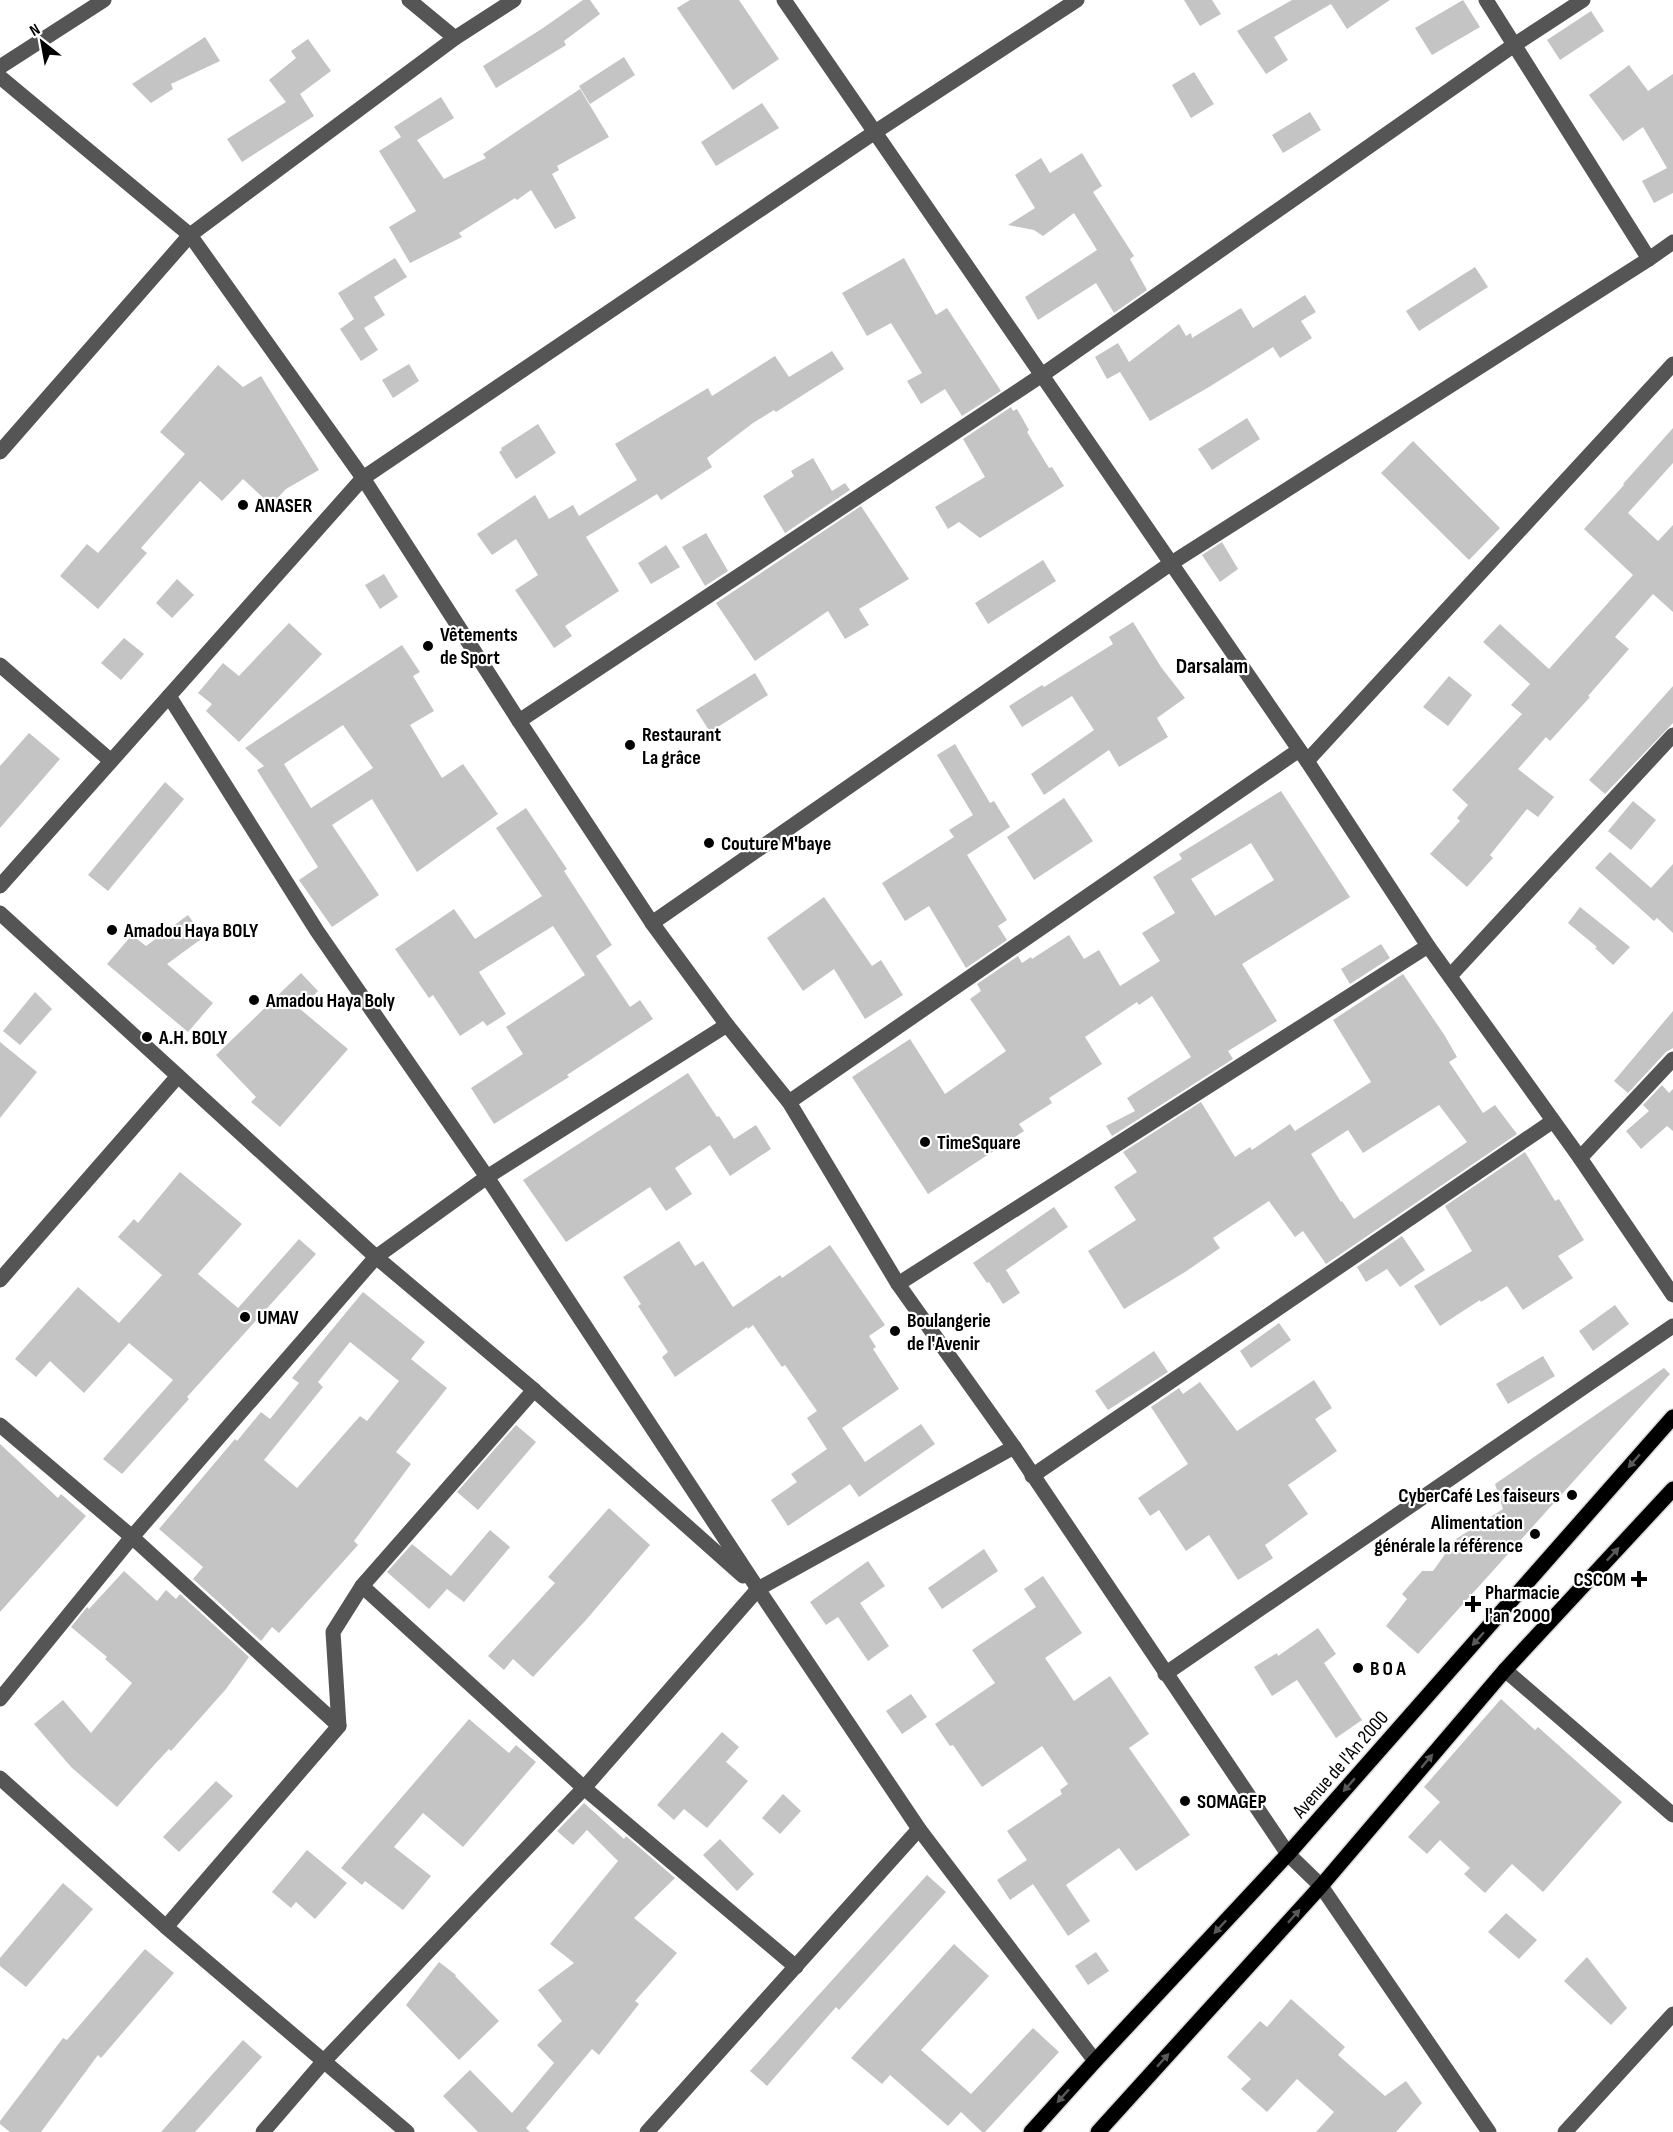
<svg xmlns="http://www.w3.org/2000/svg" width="1673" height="2132" font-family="'Sofia Sans Condensed',sans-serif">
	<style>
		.building { fill: #c4c4c4; fill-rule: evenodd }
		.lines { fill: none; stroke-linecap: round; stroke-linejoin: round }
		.major-casing { stroke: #dbdbdb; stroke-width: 18 }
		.minor { stroke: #555; stroke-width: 15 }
		.major { stroke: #000; stroke-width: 15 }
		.oneway { fill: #595959 }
		.poi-dot { fill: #000; stroke: #fff; stroke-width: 2 }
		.labels { text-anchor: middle; stroke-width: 4.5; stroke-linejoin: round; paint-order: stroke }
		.poi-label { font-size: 20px; font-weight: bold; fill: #000; stroke: #fff; text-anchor: start }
		.street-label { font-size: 20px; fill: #000; stroke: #fff }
		.quarter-label { font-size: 22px; font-weight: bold; fill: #000; stroke: #fff }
	</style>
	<rect width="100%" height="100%" fill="#fff"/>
	<g class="building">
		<polygon points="583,0 590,0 600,14 564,41 566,45 496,88 483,66 543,28"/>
		<polygon points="690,0 739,0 779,59 733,90 677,8"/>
		<polygon points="1184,0 1212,0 1221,14 1200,26"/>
		<polygon points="1292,0 1390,0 1347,29 1331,4 1274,37 1288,60 1266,74 1237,31"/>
		<polygon points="1463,0 1480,27 1432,55 1415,28"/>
		<polygon points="1591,11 1604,31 1560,60 1547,40"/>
		<polygon points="205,37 220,61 171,84 173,89 151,103 132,84"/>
		<polygon points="308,39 331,71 300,94 314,116 242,162 227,139 286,102 269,80 296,58 291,51"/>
		<polygon points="624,57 635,75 590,104 579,86"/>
		<polygon points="1629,65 1648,91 1673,74 1673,193 1654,203 1642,181 1667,168 1643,127 1623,141 1589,95"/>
		<polygon points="1194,72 1214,104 1191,118 1172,85"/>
		<polygon points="580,89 609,137 557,166 559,170 552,174 576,218 555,229 531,190 517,200 515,198 459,233 462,237 410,263 389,227 416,211 379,151 401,137 394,127 441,97 454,118 417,140 444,179 486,158 483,154"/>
		<polygon points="762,103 779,128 716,166 701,142"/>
		<polygon points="1310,112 1321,130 1283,153 1272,135"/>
		<polygon points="1082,153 1102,186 1093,192 1134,256 1130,259 1147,290 1114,313 1096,283 1038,320 1025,297 1097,250 1074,213 1043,236 1034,230 1008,225 1035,208 1015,175 1041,158 1050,173"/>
		<polygon points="395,258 407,277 374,297 385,315 364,328 378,350 361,361 340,329 354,319 338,293"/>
		<polygon points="904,258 936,315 947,308 1001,391 962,416 945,389 921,404 907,381 922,373 891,323 867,336 842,293"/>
		<polygon points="1475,267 1488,287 1419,331 1406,311"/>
		<polygon points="1305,295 1316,312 1301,321 1312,338 1280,358 1273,347 1209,387 1150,421 1120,372 1107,379 1095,357 1118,343 1129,362 1179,324 1186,336 1191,333 1192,338 1241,308 1253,328"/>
		<polygon points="832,351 844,369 776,412 774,410 753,423 707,458 712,467 661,500 657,494 586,537 619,591 565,626 572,636 554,648 515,590 538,575 516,539 492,555 477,534 535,495 549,519 573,505 579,516 637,480 615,444 708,388 712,396 775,356 789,377"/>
		<polygon points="409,364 419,381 393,398 382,380"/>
		<polygon points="218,365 243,387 261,376 319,470 286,489 271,505 243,479 222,501 200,481 141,548 147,553 98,609 60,576 87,544 98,553 185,454 160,432"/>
		<polygon points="1011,407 1013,411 1017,409 1029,430 1027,432 1049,468 1052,467 1064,486 980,538 959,522 948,529 935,507 985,477 963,439"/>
		<polygon points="1247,418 1260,439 1212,470 1198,449"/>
		<polygon points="538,424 556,453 516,479 499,452 502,450 501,448"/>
		<polygon points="1673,428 1673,463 1628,513 1658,541 1673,525 1673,612 1653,594 1615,637 1629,649 1588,696 1590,697 1550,741 1546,737 1518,769 1554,797 1538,817 1527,809 1490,855 1493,858 1467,887 1430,854 1460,821 1457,818 1468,805 1452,790 1522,714 1511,705 1530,684 1483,642 1500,624 1549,669 1633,575 1584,529 1624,485 1623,484"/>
		<polygon points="1413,441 1500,528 1469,560 1381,473"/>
		<polygon points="813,458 832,491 845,483 850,490 785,533 763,496 794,476 791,471"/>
		<polygon points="861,506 909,579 859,609 869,625 845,639 828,611 755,661 716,603"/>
		<polygon points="706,533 728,571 705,586 682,547"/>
		<polygon points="1222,542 1238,569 1220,582 1202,555"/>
		<polygon points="666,545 680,567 651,584 638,563"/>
		<polygon points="1043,560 1056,581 988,624 975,603"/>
		<polygon points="384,574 398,597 380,609 365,585"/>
		<polygon points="177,579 194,595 172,618 156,603"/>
		<polygon points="1133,622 1161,667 1185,698 1157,718 1168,737 1119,767 1109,750 1044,795 1031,774 1094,730 1072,696 1022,727 1009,706 1042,685 1044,687 1113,644 1109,637"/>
		<polygon points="289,623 322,654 239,742 206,711 212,704 198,693 223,663 239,676"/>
		<polygon points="124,638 144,654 121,680 101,663"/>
		<path d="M402 645 420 672 413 676 434 711 410 725 442 778 463 764 498 814 417 872 372 799 332 825 379 895 332 927 299 880 318 867 257 770 264 766 245 748ZM343 725 373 768 311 808 284 764Z"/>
		<polygon points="755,673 768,695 710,732 696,710"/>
		<polygon points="1449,676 1472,695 1448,726 1423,707"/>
		<polygon points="1673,686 1673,723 1605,794 1589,780"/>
		<polygon points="29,733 60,759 0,828 0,766"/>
		<polygon points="955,744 990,803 994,801 1010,827 967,855 1007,920 998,926 1007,940 966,968 929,906 905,921 882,883 954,837 949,830 973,815 937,755"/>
		<polygon points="165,782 184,799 108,891 88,875"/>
		<path d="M1281 791 1350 897 1242 964 1277 1021 1228 1051 1233 1059 1112 1136 1106 1126 1135 1111 1127 1098 1191 1057 1152 996 1139 1005 1137 1002 1085 1037 1102 1064 1049 1098 1052 1103 1019 1124 1024 1131 928 1194 852 1077 910 1039 945 1094 1006 1051 970 999 981 991 977 984 1018 956 1022 963 1031 957 1032 959 1069 935 1084 959 1099 950 1120 986 1160 961 1142 933 1175 913 1153 877 1182 859 1179 854ZM1251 843 1274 880 1215 916 1191 879Z"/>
		<polygon points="1064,798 1093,841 1034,880 1007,837"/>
		<polygon points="1633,801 1656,820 1631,850 1608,831"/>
		<polygon points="526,808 567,869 564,871 612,945 596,956 630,1007 640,1000 653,1019 567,1075 569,1077 494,1124 471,1088 523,1054 506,1027 585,975 553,926 479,972 506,1014 487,1026 483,1021 460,1036 433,995 429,998 395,949 454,909 475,939 542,896 496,828"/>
		<polygon points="1610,852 1651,888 1673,864 1673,933 1657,918 1654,921 1595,868"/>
		<polygon points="824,897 872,966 881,960 903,995 865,1019 834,969 803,991 767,938"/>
		<polygon points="1580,907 1630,947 1613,965 1595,948 1597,947 1568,923"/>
		<polygon points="188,915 204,937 167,964 213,1003 188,1032 107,964 132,935 146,946"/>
		<polygon points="1381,944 1390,958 1350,984 1341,969"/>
		<polygon points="301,973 318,991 300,1009 348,1049 280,1127 251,1102 256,1097 216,1055"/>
		<path d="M1403 974 1445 1036 1457 1057 1449 1062 1483 1113 1495 1105 1517 1134 1326 1264 1303 1231 1295 1237 1269 1201 1213 1238 1220 1248 1185 1272 1124 1309 1088 1251 1136 1220 1114 1187 1137 1172 1123 1152 1201 1102 1235 1157 1250 1147 1252 1150 1290 1124 1295 1131 1371 1082 1333 1020ZM1439 1105 1467 1142 1354 1219 1342 1201 1341 1202 1311 1154 1348 1130 1363 1153Z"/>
		<polygon points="35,992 52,1009 20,1045 3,1031"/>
		<polygon points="1673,1011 1673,1048 1666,1052 1628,1093 1614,1081"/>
		<polygon points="0,1042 37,1072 0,1118"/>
		<polygon points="688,1073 717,1117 719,1116 734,1139 756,1125 771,1149 730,1176 710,1145 675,1168 692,1194 666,1211 650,1187 566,1242 523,1180"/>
		<polygon points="1662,1085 1669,1093 1673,1089 1673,1131 1667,1126 1641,1149 1626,1131 1649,1111 1643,1105"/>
		<polygon points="1525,1152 1555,1201 1559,1199 1584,1240 1558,1256 1573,1278 1523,1310 1507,1286 1481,1302 1480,1300 1440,1326 1414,1286 1472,1251 1445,1206"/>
		<polygon points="180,1172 242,1224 198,1274 238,1308 299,1239 316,1254 187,1397 189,1399 122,1474 103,1459 173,1380 129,1343 84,1393 50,1361 36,1377 15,1359 78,1287 119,1323 162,1275 118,1237 134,1219 138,1223"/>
		<polygon points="1054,1207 1068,1227 1006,1270 1020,1293 1003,1304 989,1282 987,1283 973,1263"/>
		<polygon points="1402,1236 1425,1270 1400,1287 1387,1269 1366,1282 1357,1267"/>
		<polygon points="679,1241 695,1266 703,1261 733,1307 780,1275 782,1278 830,1245 885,1325 869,1336 876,1347 873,1349 899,1389 842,1428 865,1462 921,1424 935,1444 859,1497 850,1484 788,1526 771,1500 797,1482 791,1474 827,1449 807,1418 817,1411 785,1365 782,1367 753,1325 748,1329 747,1327 675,1377 662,1357 668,1352 638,1306 641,1304 623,1277"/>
		<path d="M363 1292 425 1342 411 1359 447 1388 396 1452 411 1464 354 1541 358 1545 279 1633 272 1627 261 1641 193 1579 203 1567 159 1529 235 1439 237 1441 261 1412 270 1419 299 1383 292 1378ZM350 1342 399 1381 367 1421 360 1416 297 1488 264 1460 323 1387 318 1382Z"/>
		<polygon points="1615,1305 1629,1324 1593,1351 1579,1331"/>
		<polygon points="1279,1323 1291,1340 1251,1368 1240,1351"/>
		<polygon points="1154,1351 1168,1372 1108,1410 1095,1391"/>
		<polygon points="1543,1356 1555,1376 1508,1404 1496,1384"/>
		<polygon points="1664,1368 1670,1374 1418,1654 1386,1626 1407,1599 1402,1594 1422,1571 1433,1571 1456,1539 1503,1509 1495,1484"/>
		<polygon points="1314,1380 1332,1408 1315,1419 1337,1451 1288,1485 1308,1514 1265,1545 1273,1558 1238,1580 1209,1535 1186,1551 1159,1510 1150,1516 1138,1498 1188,1464 1151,1407 1179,1388 1183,1394 1200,1382 1237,1431"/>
		<polygon points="516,1425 536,1442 478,1510 457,1492"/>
		<polygon points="0,1444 58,1498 61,1494 86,1516 0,1612"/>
		<polygon points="609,1508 650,1545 586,1620 533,1677 513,1659 504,1670 488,1656 555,1583 548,1577"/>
		<polygon points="490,1530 510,1547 464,1602 447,1589 429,1609 387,1572 412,1544 451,1576"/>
		<polygon points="984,1549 998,1571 942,1609 928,1588"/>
		<polygon points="868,1561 885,1586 860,1603 889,1646 868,1661 838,1617 826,1625 810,1602"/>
		<polygon points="124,1571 157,1601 166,1590 176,1599 180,1594 249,1657 226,1689 171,1751 169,1749 155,1764 117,1807 71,1767 34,1724 63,1700 91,1733 132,1683 105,1659 107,1657 71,1627 87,1607 89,1609"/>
		<polygon points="1043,1576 1082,1633 1045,1658 1074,1701 1110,1676 1149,1734 1129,1748 1190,1835 1136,1871 1119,1848 1066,1885 1090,1921 1068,1936 1033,1884 1010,1900 997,1880 1027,1860 1007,1831 1062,1794 1060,1790 1068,1784 1042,1746 982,1787 953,1745 950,1746 935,1724 995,1683 972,1650 1036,1607 1024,1589"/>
		<polygon points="1318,1628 1336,1654 1324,1663 1362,1720 1336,1738 1297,1680 1272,1696 1254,1667 1277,1653 1278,1656"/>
		<polygon points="911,1694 927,1717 902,1734 886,1711"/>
		<polygon points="1501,1699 1535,1730 1538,1727 1622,1802 1543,1892 1512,1864 1485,1893 1464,1874 1470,1868 1440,1840 1427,1854 1408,1837 1440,1802 1424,1787"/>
		<polygon points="469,1719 509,1753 516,1745 536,1762 463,1847 423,1813 394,1847 431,1876 403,1910 365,1881 362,1885 341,1868"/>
		<polygon points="722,1732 739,1747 726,1762 748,1781 707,1828 684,1809 674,1820 657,1805"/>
		<polygon points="216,1781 233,1796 179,1852 163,1837"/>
		<polygon points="783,1794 801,1811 780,1834 762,1818"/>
		<polygon points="584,1803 624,1839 626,1836 675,1878 634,1918 677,1953 635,2001 639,2004 599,2055 592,2049 526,2128 530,2132 478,2132 443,2096 470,2070 512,2113 554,2063 537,2045 562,2021 538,1990 574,1963 550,1944 618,1861 587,1830 573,1845 557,1831"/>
		<polygon points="720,1839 754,1874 737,1891 703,1855"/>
		<polygon points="307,1850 347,1883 315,1919 296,1902 291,1908 272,1892"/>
		<polygon points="927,1875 946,1892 839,2010 836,2007 767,2086 750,2071"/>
		<polygon points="63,1883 93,1909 26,1987 0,1966 0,1958"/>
		<polygon points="1506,1913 1537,1940 1519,1959 1488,1932"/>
		<polygon points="954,1944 989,1976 921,2050 971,2094 1033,2028 1059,2052 985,2132 982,2132 961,2112 948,2126 890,2075 882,2084 851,2058"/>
		<polygon points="145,1949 174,1973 101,2058 98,2055 41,2132 10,2132 0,2124 0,2121 63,2038 67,2040"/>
		<polygon points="1096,1952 1109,1971 1088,1985 1075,1966"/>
		<polygon points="1587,1957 1627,2008 1611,2025 1564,1981"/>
		<polygon points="439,1962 456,1975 455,1976 499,2021 459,2060 406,2005"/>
		<polygon points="1291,1999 1345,2047 1338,2055 1385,2096 1406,2081 1422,2103 1396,2132 1316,2132 1334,2112 1297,2079 1267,2112 1241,2089 1251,2079 1227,2057 1260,2021 1267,2027"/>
		<polygon points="243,2040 262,2057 195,2132 161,2132"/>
	</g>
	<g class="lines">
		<defs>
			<g id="major">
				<polyline points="1031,2132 1095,2061 1288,1854 1673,1417"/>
				<polyline points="1098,2132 1321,1886 1505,1670 1673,1489"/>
			</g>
		</defs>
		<use href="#major" class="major-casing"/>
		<g class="minor">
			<polyline points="409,0 455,38"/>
			<polyline points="784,0 1307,761 1428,946 1580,1158 1673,1295"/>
			<polyline points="1486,0 1649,259"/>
			<polyline points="0,67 104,0"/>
			<polyline points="0,77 190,235 363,478 519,721 652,923 727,1025 789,1102 898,1284 1014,1447 1288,1854 1321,1886 1489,2132"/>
			<polyline points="0,452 190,235 455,38 514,0"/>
			<polyline points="0,665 111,761"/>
			<polyline points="169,696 317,931 487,1177 758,1589 919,1829 1095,2061"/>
			<polyline points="519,721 1042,375 1514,45 1583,0"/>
			<polyline points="1307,761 1673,364"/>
			<polyline points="0,886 363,478 875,132 1077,0"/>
			<polyline points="0,913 376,1257 534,1390 743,1576"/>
			<polyline points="652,923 1170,564 1649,259 1673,242"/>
			<polyline points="1450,976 1673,735"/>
			<polyline points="789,1102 1299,750"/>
			<polyline points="1580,1158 1673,1059"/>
			<polyline points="0,1280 178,1076"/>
			<polyline points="898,1284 1428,946"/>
			<polyline points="0,1425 132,1537 339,1726"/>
			<polyline points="1032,1476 1553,1121"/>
			<polyline points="362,1586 584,1788 796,1967"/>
			<polyline points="1505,1670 1673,1815"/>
			<polyline points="1165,1674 1673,1326"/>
			<polyline points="0,1699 132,1537 376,1257 487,1177 727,1025"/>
			<polyline points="0,1778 166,1927 407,2132"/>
			<polyline points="166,1927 339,1726 333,1632 362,1586 534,1390"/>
			<polyline points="263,2132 324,2061 584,1788 758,1589 1014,1447"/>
			<polyline points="647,2132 919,1829"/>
			<polyline points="1565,2132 1673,2014"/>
		</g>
		<use href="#major" class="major"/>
	</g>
	<defs><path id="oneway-solid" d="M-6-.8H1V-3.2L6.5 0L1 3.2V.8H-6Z" transform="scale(1.5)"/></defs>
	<g class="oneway">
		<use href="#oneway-solid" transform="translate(1634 1461) rotate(131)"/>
		<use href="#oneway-solid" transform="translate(1613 1554) rotate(-47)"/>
		<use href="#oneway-solid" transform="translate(1478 1639) rotate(131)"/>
		<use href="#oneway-solid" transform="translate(1427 1761) rotate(-50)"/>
		<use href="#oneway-solid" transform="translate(1349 1785) rotate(131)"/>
		<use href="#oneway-solid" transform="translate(1294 1916) rotate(-48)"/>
		<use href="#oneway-solid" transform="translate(1220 1927) rotate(133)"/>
		<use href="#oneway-solid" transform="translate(1163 2060) rotate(-48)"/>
		<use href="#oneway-solid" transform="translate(1063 2096) rotate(132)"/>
	</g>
	<g class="poi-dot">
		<circle cx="243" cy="505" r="6"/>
		<circle cx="428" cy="646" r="6"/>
		<circle cx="630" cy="745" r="6"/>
		<circle cx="709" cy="843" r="6"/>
		<circle cx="112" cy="930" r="6"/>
		<circle cx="254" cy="1000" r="6"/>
		<circle cx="147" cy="1037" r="6"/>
		<circle cx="925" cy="1142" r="6"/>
		<circle cx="245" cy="1317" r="6"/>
		<circle cx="895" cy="1331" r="6"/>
		<circle cx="1572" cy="1495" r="6"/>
		<circle cx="1535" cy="1534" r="6"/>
		<path d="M1636 1570h6v6h6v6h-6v6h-6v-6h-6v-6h6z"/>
		<path d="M1470 1595h6v6h6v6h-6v6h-6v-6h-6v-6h6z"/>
		<circle cx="1358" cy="1668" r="6"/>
		<circle cx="1185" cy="1801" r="6"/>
	</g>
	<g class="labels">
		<g class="poi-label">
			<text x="255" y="512">ANASER</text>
			<text x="440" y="641">Vêtements<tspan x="440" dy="23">de Sport</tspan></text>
			<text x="642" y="741">Restaurant<tspan x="642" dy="23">La grâce</tspan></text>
			<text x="721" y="850">Couture M'baye</text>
			<text x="124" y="937">Amadou Haya BOLY</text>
			<text x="266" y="1007">Amadou Haya Boly</text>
			<text x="159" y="1044">A.H. BOLY</text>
			<text x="937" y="1149">TimeSquare</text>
			<text x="257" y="1324">UMAV</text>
			<text x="907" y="1327">Boulangerie<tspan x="907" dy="23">de l'Avenir</tspan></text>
			<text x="1560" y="1502" text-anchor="end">CyberCafé Les faiseurs</text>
			<text x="1523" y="1529" text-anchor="end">Alimentation<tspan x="1523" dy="23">générale la référence</tspan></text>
			<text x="1626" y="1586" text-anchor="end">CSCOM</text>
			<text x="1485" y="1599">Pharmacie<tspan x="1485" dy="23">l'an 2000</tspan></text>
			<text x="1370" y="1675">B O A</text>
			<text x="1197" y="1808">SOMAGEP</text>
		</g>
		<g class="street-label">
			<text transform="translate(1340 1764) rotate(-49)" y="7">Avenue de l'An 2000</text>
		</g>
		<g class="quarter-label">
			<text x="1212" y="673">Darsalam</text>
		</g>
	</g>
	<g transform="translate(42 42) rotate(329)" stroke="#ffffff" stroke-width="4.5" paint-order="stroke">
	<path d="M0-4.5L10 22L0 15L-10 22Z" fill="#000000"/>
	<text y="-9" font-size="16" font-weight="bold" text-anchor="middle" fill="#000000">N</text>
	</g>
</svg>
